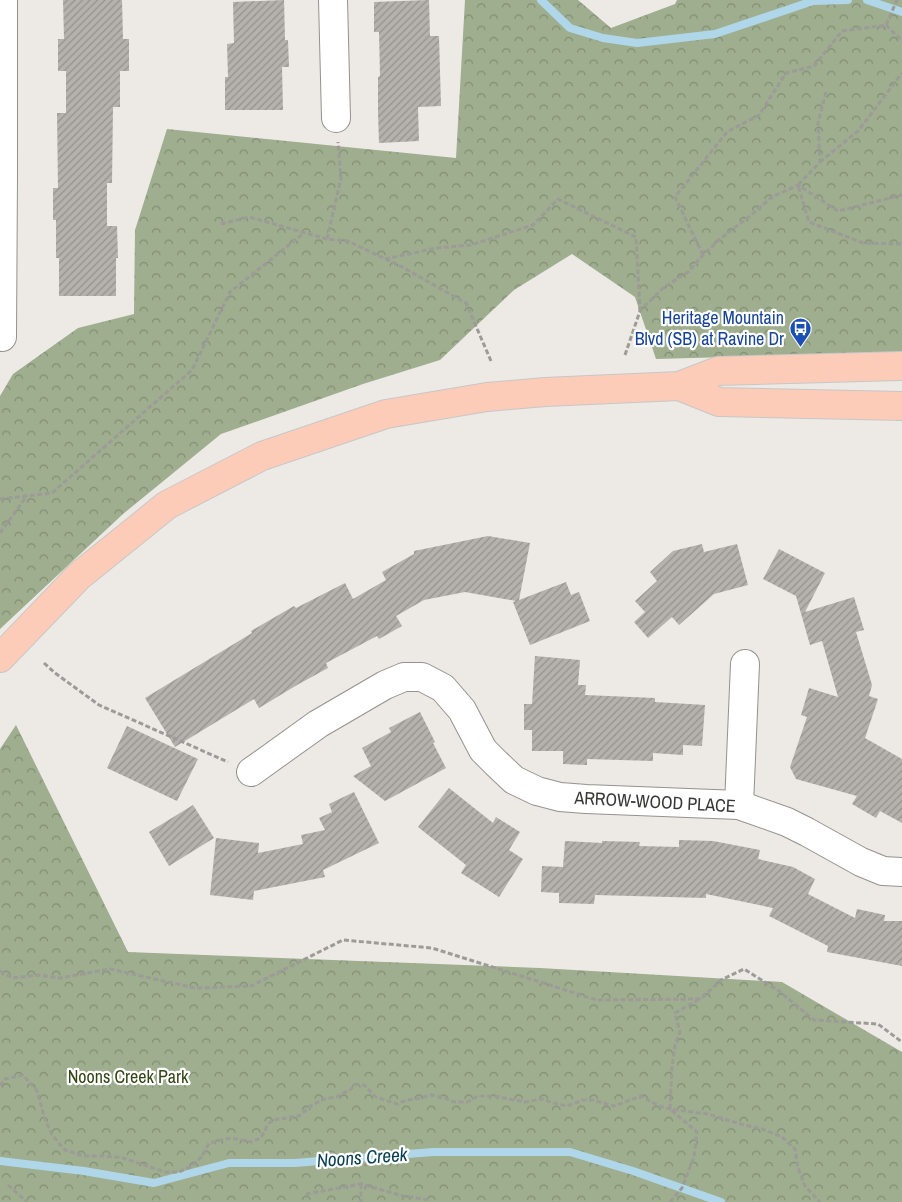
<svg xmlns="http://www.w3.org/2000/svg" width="902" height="1202" font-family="'Archivo Narrow',sans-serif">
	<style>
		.forest { fill: url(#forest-crowns) }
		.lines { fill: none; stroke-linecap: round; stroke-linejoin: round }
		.stream { stroke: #b0d7e9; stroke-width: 8 }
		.building { fill: url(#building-hatch) }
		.minor-casing { stroke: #95928e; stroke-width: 30 }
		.major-casing { stroke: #c7c7c7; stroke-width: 30 }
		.path { stroke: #9d9b98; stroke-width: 3; stroke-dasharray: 5 2.5; stroke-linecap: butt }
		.minor { stroke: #fff; stroke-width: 28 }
		.major { stroke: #fdccb9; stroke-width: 28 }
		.labels { text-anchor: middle; stroke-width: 4.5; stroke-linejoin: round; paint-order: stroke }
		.transit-label { font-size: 18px; fill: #164399; stroke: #fff; text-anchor: end }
		.street-label { font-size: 18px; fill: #383736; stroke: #fff }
		.park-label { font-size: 18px; fill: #324615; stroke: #fff }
		.water-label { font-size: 19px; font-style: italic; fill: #073e51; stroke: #fff }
	</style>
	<defs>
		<pattern id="forest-crowns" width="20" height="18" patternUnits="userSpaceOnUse" patternTransform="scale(1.25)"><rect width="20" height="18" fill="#9eae8e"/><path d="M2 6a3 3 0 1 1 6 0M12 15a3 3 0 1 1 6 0" fill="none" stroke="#828e75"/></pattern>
		<pattern id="building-hatch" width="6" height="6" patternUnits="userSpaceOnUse" patternTransform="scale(1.25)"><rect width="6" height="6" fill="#b5b2ae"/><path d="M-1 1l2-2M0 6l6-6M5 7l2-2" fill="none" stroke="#94928e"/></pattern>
	</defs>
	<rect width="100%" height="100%" fill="#edeae6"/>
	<g class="forest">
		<polygon points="465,0 578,0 611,28 675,4 677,0 902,0 902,355 764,356 656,359 635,297 572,254 514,290 440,360 363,384 221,434 123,514 0,629 0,396 13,374 78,328 134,314 135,230 167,129 456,158"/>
		<polygon points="16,725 128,952 540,968 782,982 902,1052 902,1202 0,1202 0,749"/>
	</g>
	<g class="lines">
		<g class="stream">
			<polyline points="541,0 570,28 603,38 637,43 715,34 813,1 848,0"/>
			<polyline points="867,0 902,12"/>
			<polyline points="0,1161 84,1171 154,1183 229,1163 295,1163 433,1152 570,1152 633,1171 721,1202"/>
		</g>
	</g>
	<g class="building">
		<polygon points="63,0 122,0 123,39 129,39 129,71 120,71 120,107 113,107 112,183 107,183 107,226 117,226 118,258 116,258 116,296 59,296 59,258 56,258 56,220 53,220 53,188 58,188 57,113 66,113 66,71 58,71 58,39 64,39"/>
		<polygon points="284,0 285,40 288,40 289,67 282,67 283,110 225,110 225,77 228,77 227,44 234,43 233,2"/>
		<polygon points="429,0 430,36 439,36 441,106 418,107 419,141 379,143 378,113 378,77 380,76 379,32 374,32 374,2"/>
		<polygon points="488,536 530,543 519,600 566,582 571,595 579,592 590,621 530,645 513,602 516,601 465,592 424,600 396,616 402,626 379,639 377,636 326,663 328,668 297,685 259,708 254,699 175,747 145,698 252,633 251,631 294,606 296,608 345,583 353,599 386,580 382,572 414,554 414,551"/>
		<polygon points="702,544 704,552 737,544 748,585 714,594 679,625 672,617 648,638 634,622 645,612 635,601 657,581 650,572 673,551"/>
		<polygon points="779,549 825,573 805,612 854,597 864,630 856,632 872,685 869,696 878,699 865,738 902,759 902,823 880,811 876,818 852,804 857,796 796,779 790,767 807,717 801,715 809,688 838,697 822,641 810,645 796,596 763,579"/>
		<polygon points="535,656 580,660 578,685 586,685 585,695 655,698 655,702 705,705 702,746 683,745 683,755 653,753 653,761 587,759 587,765 563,764 563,751 532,751 532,730 524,730 524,704 532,704"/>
		<polygon points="420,712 435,742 433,743 446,768 385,801 353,776 371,766 362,748 391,732 389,728"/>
		<polygon points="127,726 198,759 177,801 107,768"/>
		<polygon points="449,788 493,823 496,817 520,832 509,850 523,859 499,897 461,873 466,865 418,827"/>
		<polygon points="354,792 379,843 323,870 325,877 254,891 253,900 210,895 216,838 259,843 258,853 303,844 301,835 325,830 319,818 332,812 329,804"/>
		<polygon points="193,805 214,838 169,866 149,832"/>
		<polygon points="679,840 713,841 760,850 758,859 793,867 815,879 808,894 855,918 857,909 885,915 884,921 902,921 902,966 827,952 828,946 769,916 773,908 706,894 706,898 595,895 594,904 559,903 559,893 541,892 542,866 563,867 565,841 602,843 602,841 640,842 639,846 679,847"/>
	</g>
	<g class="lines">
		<defs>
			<g id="minor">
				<polyline points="333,0 336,118"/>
				<polyline points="2,337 3,176 3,0"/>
				<polyline points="251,772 318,724 385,685 404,677 422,677 443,688 462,710 483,750 496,763 514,780 537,791 560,797 586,799 739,805 787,822 807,832 861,862 883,871 902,872"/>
				<polyline points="739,805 745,664"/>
			</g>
			<g id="major">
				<polyline points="679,386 719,402 902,406"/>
				<polyline points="0,658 79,576 167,505 262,456 386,414 487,397 545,392 679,386 718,371 902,366"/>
			</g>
		</defs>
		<use href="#minor" class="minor-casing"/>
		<use href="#major" class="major-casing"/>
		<g class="path">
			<polyline points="886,25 902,41"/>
			<polyline points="826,92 818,123 820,162 798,185 809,222 863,243 902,244"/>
			<polyline points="820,162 858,131 902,73"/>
			<polyline points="221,224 249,217 327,239 348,241 402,267 466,303 491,361"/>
			<polyline points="327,239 341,178 338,142"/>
			<polyline points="703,255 675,197 727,132 759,115 786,73 814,66 842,31 886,25 897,0"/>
			<polyline points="385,259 436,248 471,245 533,225 558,199 636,237 640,311"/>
			<polyline points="625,355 640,311 663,288 688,272 703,255 720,239 750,216 772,197 798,185 838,211 902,195"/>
			<polyline points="0,499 52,493 192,370 230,292 304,233"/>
			<polyline points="0,533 26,497"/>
			<polyline points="44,663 55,673 99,705 228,762"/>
			<polyline points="0,971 12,978 38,975 60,978 110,969 195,988 251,986 343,940 432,948 597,1000 701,999 721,980 744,969 779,991 814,1020 878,1024 902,1042"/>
			<polyline points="0,1086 5,1079 23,1075 37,1091 45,1119 52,1135 65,1150 83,1156 104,1156 123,1158 165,1172 179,1172 192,1166 203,1155 209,1143 231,1138 251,1142 261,1138 268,1124 273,1120 299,1116 312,1105 324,1099 336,1097 350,1090 355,1085 364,1085 376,1097 397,1104 407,1100 416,1099 431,1095 445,1098 454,1102 467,1102 478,1096 494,1096 525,1102 542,1099 553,1103 567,1106 583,1100 593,1100 614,1106 641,1096 659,1106 670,1109 708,1114 737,1123 762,1129 782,1137 795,1149 798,1168 805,1186 820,1202"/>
			<polyline points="361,1184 361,1202"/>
			<polyline points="8,1185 27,1202"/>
			<polyline points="306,1194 361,1184 403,1196 430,1200"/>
			<polyline points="670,1202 682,1188 694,1157 697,1132 670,1109 672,1068 675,1045 680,1032 675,1013 698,1000"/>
		</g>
		<use href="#minor" class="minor"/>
		<use href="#major" class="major"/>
	</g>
	<defs>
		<symbol id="bus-pin" viewBox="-11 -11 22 30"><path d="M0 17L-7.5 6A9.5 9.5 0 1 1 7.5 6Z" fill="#1a4fb4" stroke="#fff"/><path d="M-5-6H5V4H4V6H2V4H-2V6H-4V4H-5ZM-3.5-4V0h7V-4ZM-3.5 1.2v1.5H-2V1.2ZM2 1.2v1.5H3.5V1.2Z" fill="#fff"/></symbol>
	</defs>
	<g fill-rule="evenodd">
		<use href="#bus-pin" x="788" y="316" width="25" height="34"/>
	</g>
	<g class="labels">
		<g class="transit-label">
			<text x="784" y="324">Heritage Mountain<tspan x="784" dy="21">Blvd (SB) at Ravine Dr</tspan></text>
		</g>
		<g class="street-label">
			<text transform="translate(655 802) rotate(3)" y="6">ARROW-WOOD PLACE</text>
		</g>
		<g class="park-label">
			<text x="128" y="1083">Noons Creek Park</text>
		</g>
		<g class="water-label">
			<text transform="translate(362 1157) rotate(-4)" y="7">Noons Creek</text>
		</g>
	</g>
</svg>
